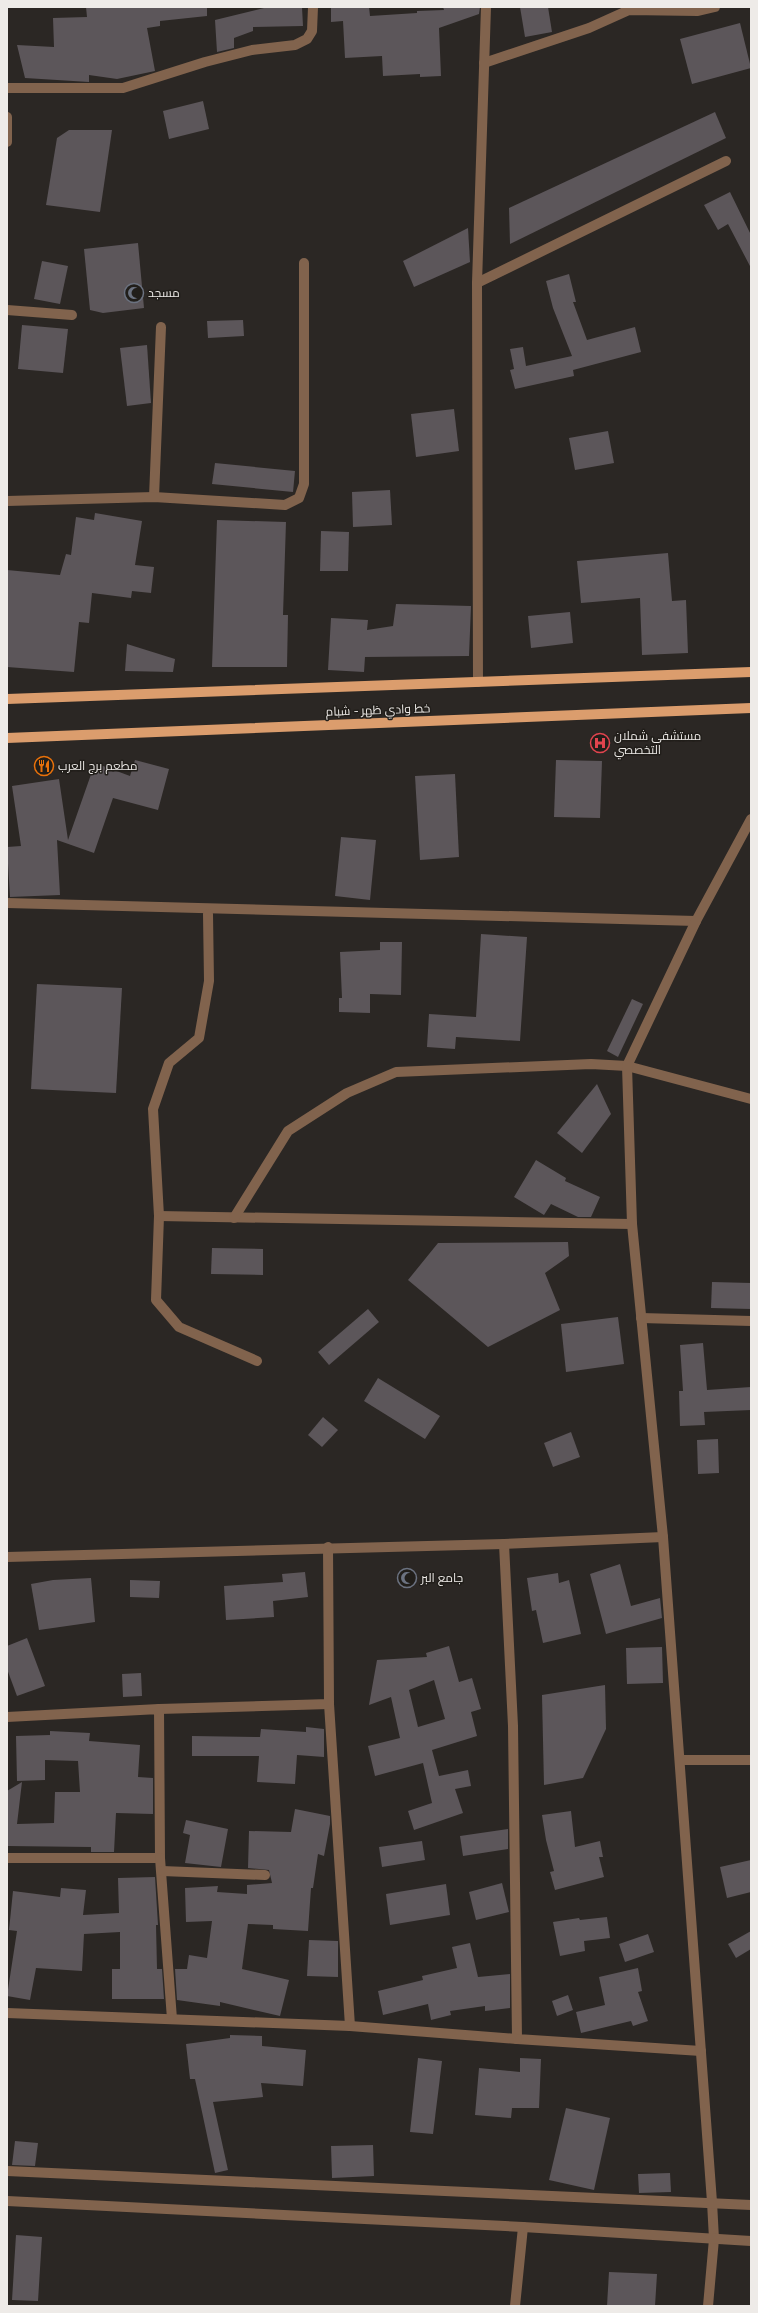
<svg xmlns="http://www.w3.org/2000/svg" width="758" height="2313" font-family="'Space Grotesk',Cairo,sans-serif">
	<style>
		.building { fill: #5c565a; fill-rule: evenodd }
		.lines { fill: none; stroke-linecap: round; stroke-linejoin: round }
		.service { stroke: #81634d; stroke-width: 10 }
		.minor { stroke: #81634d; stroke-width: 10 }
		.tertiary { stroke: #81634d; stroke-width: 10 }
		.primary { stroke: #db9d6d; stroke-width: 10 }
		.labels { text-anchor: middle; stroke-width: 3; stroke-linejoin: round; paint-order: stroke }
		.poi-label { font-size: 12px; fill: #eeebe8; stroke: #211e1a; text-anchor: start }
		.street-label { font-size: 12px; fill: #eeebe8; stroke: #211e1a }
	</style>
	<rect width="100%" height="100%" fill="#2b2724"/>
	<g class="building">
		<polygon points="86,7 207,7 207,16 160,21 160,26 147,28 155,71 117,79 89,75 89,82 25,78 17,45 54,47 53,18 87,17"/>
		<polygon points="268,7 302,7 303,26 253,27 253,31 234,38 234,48 217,52 215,20"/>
		<polygon points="331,7 369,7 370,16 417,13 417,11 444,10 443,7 480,7 479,14 439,28 441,76 420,77 420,74 383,76 382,56 345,58 343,21 331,22"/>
		<polygon points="520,7 548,7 552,32 525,37"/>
		<polygon points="740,23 751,68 692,84 680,39"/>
		<polygon points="203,101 209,129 169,139 163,111"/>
		<polygon points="715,112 726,138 510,244 509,208"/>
		<polygon points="69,130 112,130 100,212 46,205 57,138"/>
		<polygon points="730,192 751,235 751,268 728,224 718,230 704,205"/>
		<polygon points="468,228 470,262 414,287 403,261"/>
		<polygon points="138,243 144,308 103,313 90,310 84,249"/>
		<polygon points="42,261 68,266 60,304 34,299"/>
		<polygon points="569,274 576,302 573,302 587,340 635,327 641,352 573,370 574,376 515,389 510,370 514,369 510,349 523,347 526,366 572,356 553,308 546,281"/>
		<polygon points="243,320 244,336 208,338 207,321"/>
		<polygon points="22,325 68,329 63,373 18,369"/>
		<polygon points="147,345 151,403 127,406 120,348"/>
		<polygon points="454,409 459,451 416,457 411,414"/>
		<polygon points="608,431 614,463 575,470 569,438"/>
		<polygon points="215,463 295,471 293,492 212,484"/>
		<polygon points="390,490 392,525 353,527 352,492"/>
		<polygon points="95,513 142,521 135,565 154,567 151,593 132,591 131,598 92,593 89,623 79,622 74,672 7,667 7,570 60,575 66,554 71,555 76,517 94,520"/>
		<polygon points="217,520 286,522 283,615 288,615 287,667 212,667"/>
		<polygon points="321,531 349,532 348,571 320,571"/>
		<polygon points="668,553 672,601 686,600 688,653 642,655 640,598 581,603 577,561"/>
		<polygon points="396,604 471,606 469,656 365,657 364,672 328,670 331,618 368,620 367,630 393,626"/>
		<polygon points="570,612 573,643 531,648 528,616"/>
		<polygon points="127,644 175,659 173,672 125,671"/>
		<polygon points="135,760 169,769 158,810 113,798 94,853 57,840 60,895 10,897 7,847 21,846 12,786 59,779 68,840 95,763 130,776"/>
		<polygon points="556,760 602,761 600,818 554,817"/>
		<polygon points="455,774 459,857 420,860 415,776"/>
		<polygon points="341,837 376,840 370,900 335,896"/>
		<polygon points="481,934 527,937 520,1041 456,1037 455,1049 427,1047 429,1014 476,1017"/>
		<polygon points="380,942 402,942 401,995 370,994 370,1013 339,1012 339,998 342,998 340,952 380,950"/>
		<polygon points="37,984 122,988 116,1093 31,1089"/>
		<polygon points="632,999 643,1004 618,1057 607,1051"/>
		<polygon points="597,1084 611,1114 582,1153 557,1133"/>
		<polygon points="536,1160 566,1178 565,1181 600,1197 591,1217 578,1217 551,1204 544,1215 514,1197"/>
		<polygon points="568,1242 569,1256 545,1273 560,1310 488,1347 408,1280 438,1243"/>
		<polygon points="212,1248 263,1249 263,1275 211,1274"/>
		<polygon points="712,1282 751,1283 751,1309 711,1308"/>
		<polygon points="368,1309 379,1322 329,1365 318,1352"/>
		<polygon points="618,1317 624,1364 566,1372 561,1324"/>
		<polygon points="703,1343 707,1390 751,1387 751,1410 704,1412 705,1425 680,1426 679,1391 683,1391 680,1345"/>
		<polygon points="378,1378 440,1416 425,1439 364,1401"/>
		<polygon points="323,1417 338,1430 322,1447 308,1435"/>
		<polygon points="571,1432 580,1457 553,1467 544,1443"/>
		<polygon points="718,1439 719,1473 698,1474 697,1440"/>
		<polygon points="620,1564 631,1606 660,1598 662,1618 606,1634 590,1574"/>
		<polygon points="305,1572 308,1597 273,1601 274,1617 226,1620 224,1586 283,1582 282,1574"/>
		<polygon points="558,1573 559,1583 569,1580 581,1634 543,1643 536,1610 532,1611 527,1578"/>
		<polygon points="91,1578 95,1622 39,1630 31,1584 53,1580"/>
		<polygon points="130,1580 160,1581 159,1598 130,1597"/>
		<polygon points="27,1638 45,1686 17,1696 7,1669 7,1646"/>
		<path d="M449 1646 459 1682 472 1678 481 1709 471 1712 477 1736 432 1750 439 1776 468 1770 471 1786 455 1789 463 1813 414 1830 408 1811 432 1803 423 1763 375 1776 368 1746 400 1738 391 1697 369 1705 377 1660 427 1657 426 1653ZM434 1680 445 1719 418 1727 409 1690Z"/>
		<polygon points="662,1647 663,1683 627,1684 626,1648"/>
		<polygon points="141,1673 142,1696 123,1697 122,1674"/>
		<polygon points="605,1685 606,1729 583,1778 544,1785 542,1695"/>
		<polygon points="306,1727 324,1729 324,1757 297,1755 295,1784 257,1782 259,1756 192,1756 192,1736 260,1737 261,1729 306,1732"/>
		<polygon points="50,1731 90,1733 89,1741 140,1745 138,1777 153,1778 153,1814 116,1813 114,1852 91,1852 91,1847 7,1846 7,1791 22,1782 17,1824 54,1823 55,1792 80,1792 78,1761 45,1760 45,1780 17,1781 16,1736 50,1735"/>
		<polygon points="295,1809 330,1816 330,1824 324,1856 318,1854 313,1888 311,1888 308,1931 273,1929 273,1925 248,1924 242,1969 289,1980 280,2016 220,2002 220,2006 177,2000 175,1969 187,1969 189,1955 207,1958 212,1921 186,1922 185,1888 218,1886 217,1892 247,1894 247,1885 272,1883 269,1870 248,1868 249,1831 291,1832"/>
		<polygon points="571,1811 575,1847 600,1841 603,1857 599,1857 604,1877 555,1890 550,1872 554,1871 546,1840 542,1815"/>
		<polygon points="186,1820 228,1829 221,1867 185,1863 190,1835 183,1833"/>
		<polygon points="508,1829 508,1849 463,1856 460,1836"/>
		<polygon points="422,1841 425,1860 382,1867 379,1847"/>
		<polygon points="751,1860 751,1892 727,1898 720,1867"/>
		<polygon points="155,1877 158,1925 156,1925 157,1969 162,1969 164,1999 112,1999 112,1969 120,1969 120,1932 84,1934 82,1971 36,1968 30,2000 7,1996 17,1931 9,1930 13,1891 60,1897 61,1888 86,1890 83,1915 119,1913 118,1878"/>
		<polygon points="502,1883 509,1912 476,1920 469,1892"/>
		<polygon points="446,1884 450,1915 390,1925 386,1894"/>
		<polygon points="607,1917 610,1938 584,1941 585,1951 560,1956 553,1922 579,1918 580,1920"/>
		<polygon points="751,1931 751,1949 736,1958 728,1944"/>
		<polygon points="648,1934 654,1952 625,1962 619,1944"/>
		<polygon points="309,1940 338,1941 338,1977 307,1976"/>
		<polygon points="470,1943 478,1977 510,1974 510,2008 485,2011 485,2006 450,2011 451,2015 431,2020 428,2004 383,2015 378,1991 423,1980 422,1976 457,1968 452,1947"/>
		<polygon points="638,1968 642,1991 638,1992 648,2021 633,2026 631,2021 581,2033 576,2012 605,2005 599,1977"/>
		<polygon points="568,1995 573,2010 557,2016 552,2001"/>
		<polygon points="230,2035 262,2036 262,2046 306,2050 303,2086 261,2083 263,2097 213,2102 228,2170 215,2173 195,2079 190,2079 186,2044 230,2038"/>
		<polygon points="418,2058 442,2061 433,2134 410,2132"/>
		<polygon points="520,2058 541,2059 539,2108 512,2108 511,2118 475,2115 479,2068 520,2072"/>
		<polygon points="566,2108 610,2118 594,2190 549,2180"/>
		<polygon points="15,2141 38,2143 35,2166 12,2165"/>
		<polygon points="373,2145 374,2176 332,2178 331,2146"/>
		<polygon points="670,2173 671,2192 639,2193 638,2174"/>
		<polygon points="16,2235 42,2237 38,2301 12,2300"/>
		<polygon points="609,2272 657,2274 655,2306 607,2306"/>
	</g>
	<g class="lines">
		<polyline class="service" points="627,1066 751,1099"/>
		<g class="minor">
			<polyline points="484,63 589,28 629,10 698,11 715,7"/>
			<polyline points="7,88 123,88 205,62 252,50 295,45 307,39 312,31 313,7"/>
			<polyline points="7,117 7,142"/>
			<polyline points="477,283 726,161"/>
			<polyline points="7,310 72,315"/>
			<polyline points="154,497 161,327"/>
			<polyline points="7,501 154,497 285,505 299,498 304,484 304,263"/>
			<polyline points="478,682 477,283 486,7"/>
			<polyline points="7,903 696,921"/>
			<polyline points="208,914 209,981 199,1038 169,1063 153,1109 159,1216 156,1300 179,1327 257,1361"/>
			<polyline points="159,1216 632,1224"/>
			<polyline points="234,1218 288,1131 347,1093 396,1072 591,1064 627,1066"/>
			<polyline points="641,1318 751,1321"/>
			<polyline points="504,1544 513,1726 517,2039 701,2051"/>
			<polyline points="7,1557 504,1544 663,1537"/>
			<polyline points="329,1704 350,2026"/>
			<polyline points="159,1709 329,1704 328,1547"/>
			<polyline points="7,1717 159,1709 160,1858 7,1858"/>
			<polyline points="680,1760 751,1760"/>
			<polyline points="160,1858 172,2019"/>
			<polyline points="162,1871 265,1875"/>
			<polyline points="7,2013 350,2026 517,2039"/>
			<polyline points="515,2306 523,2227"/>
			<polyline points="708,2306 714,2239 712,2202 663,1537 632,1224 627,1066 696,921 751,819"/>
		</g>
		<g class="tertiary">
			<polyline points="7,2171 751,2205"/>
			<polyline points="7,2201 523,2227 751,2241"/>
		</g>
		<g class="primary">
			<polyline points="7,699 751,672"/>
			<polyline points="7,738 751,708"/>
		</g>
	</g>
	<defs>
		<symbol id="mosque-ring" viewBox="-11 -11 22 22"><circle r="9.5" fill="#211e1a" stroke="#6b7280" stroke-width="1.5"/><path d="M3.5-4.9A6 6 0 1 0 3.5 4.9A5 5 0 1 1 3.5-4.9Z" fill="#6b7280"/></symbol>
		<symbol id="hospital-ring" viewBox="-11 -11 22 22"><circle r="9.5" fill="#211e1a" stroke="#e0444e" stroke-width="1.5"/><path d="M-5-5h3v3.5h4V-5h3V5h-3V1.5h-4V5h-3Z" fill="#e0444e"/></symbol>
		<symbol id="restaurant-ring" viewBox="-11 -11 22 22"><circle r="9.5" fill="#211e1a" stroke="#e8710a" stroke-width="1.5"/><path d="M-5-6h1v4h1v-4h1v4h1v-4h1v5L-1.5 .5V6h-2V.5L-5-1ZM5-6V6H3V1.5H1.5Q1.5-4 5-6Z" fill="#e8710a"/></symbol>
	</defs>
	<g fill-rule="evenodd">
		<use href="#mosque-ring" x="123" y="282" width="22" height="22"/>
		<use href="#hospital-ring" x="589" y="732" width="22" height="22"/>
		<use href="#restaurant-ring" x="33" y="755" width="22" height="22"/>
		<use href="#mosque-ring" x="396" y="1567" width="22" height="22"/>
	</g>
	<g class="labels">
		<g class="poi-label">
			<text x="148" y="297">مسجد</text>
			<text x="614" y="740">مستشفى شملان<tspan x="614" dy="14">التخصصي</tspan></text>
			<text x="58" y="770">مطعم برج العرب</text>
			<text x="421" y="1582">جامع البر</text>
		</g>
		<g class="street-label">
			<text transform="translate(378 710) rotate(-2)" y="4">خط وادي ظهر - شبام</text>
		</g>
	</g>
	<rect width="758" height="2313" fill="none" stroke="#eeebe8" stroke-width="16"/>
</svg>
